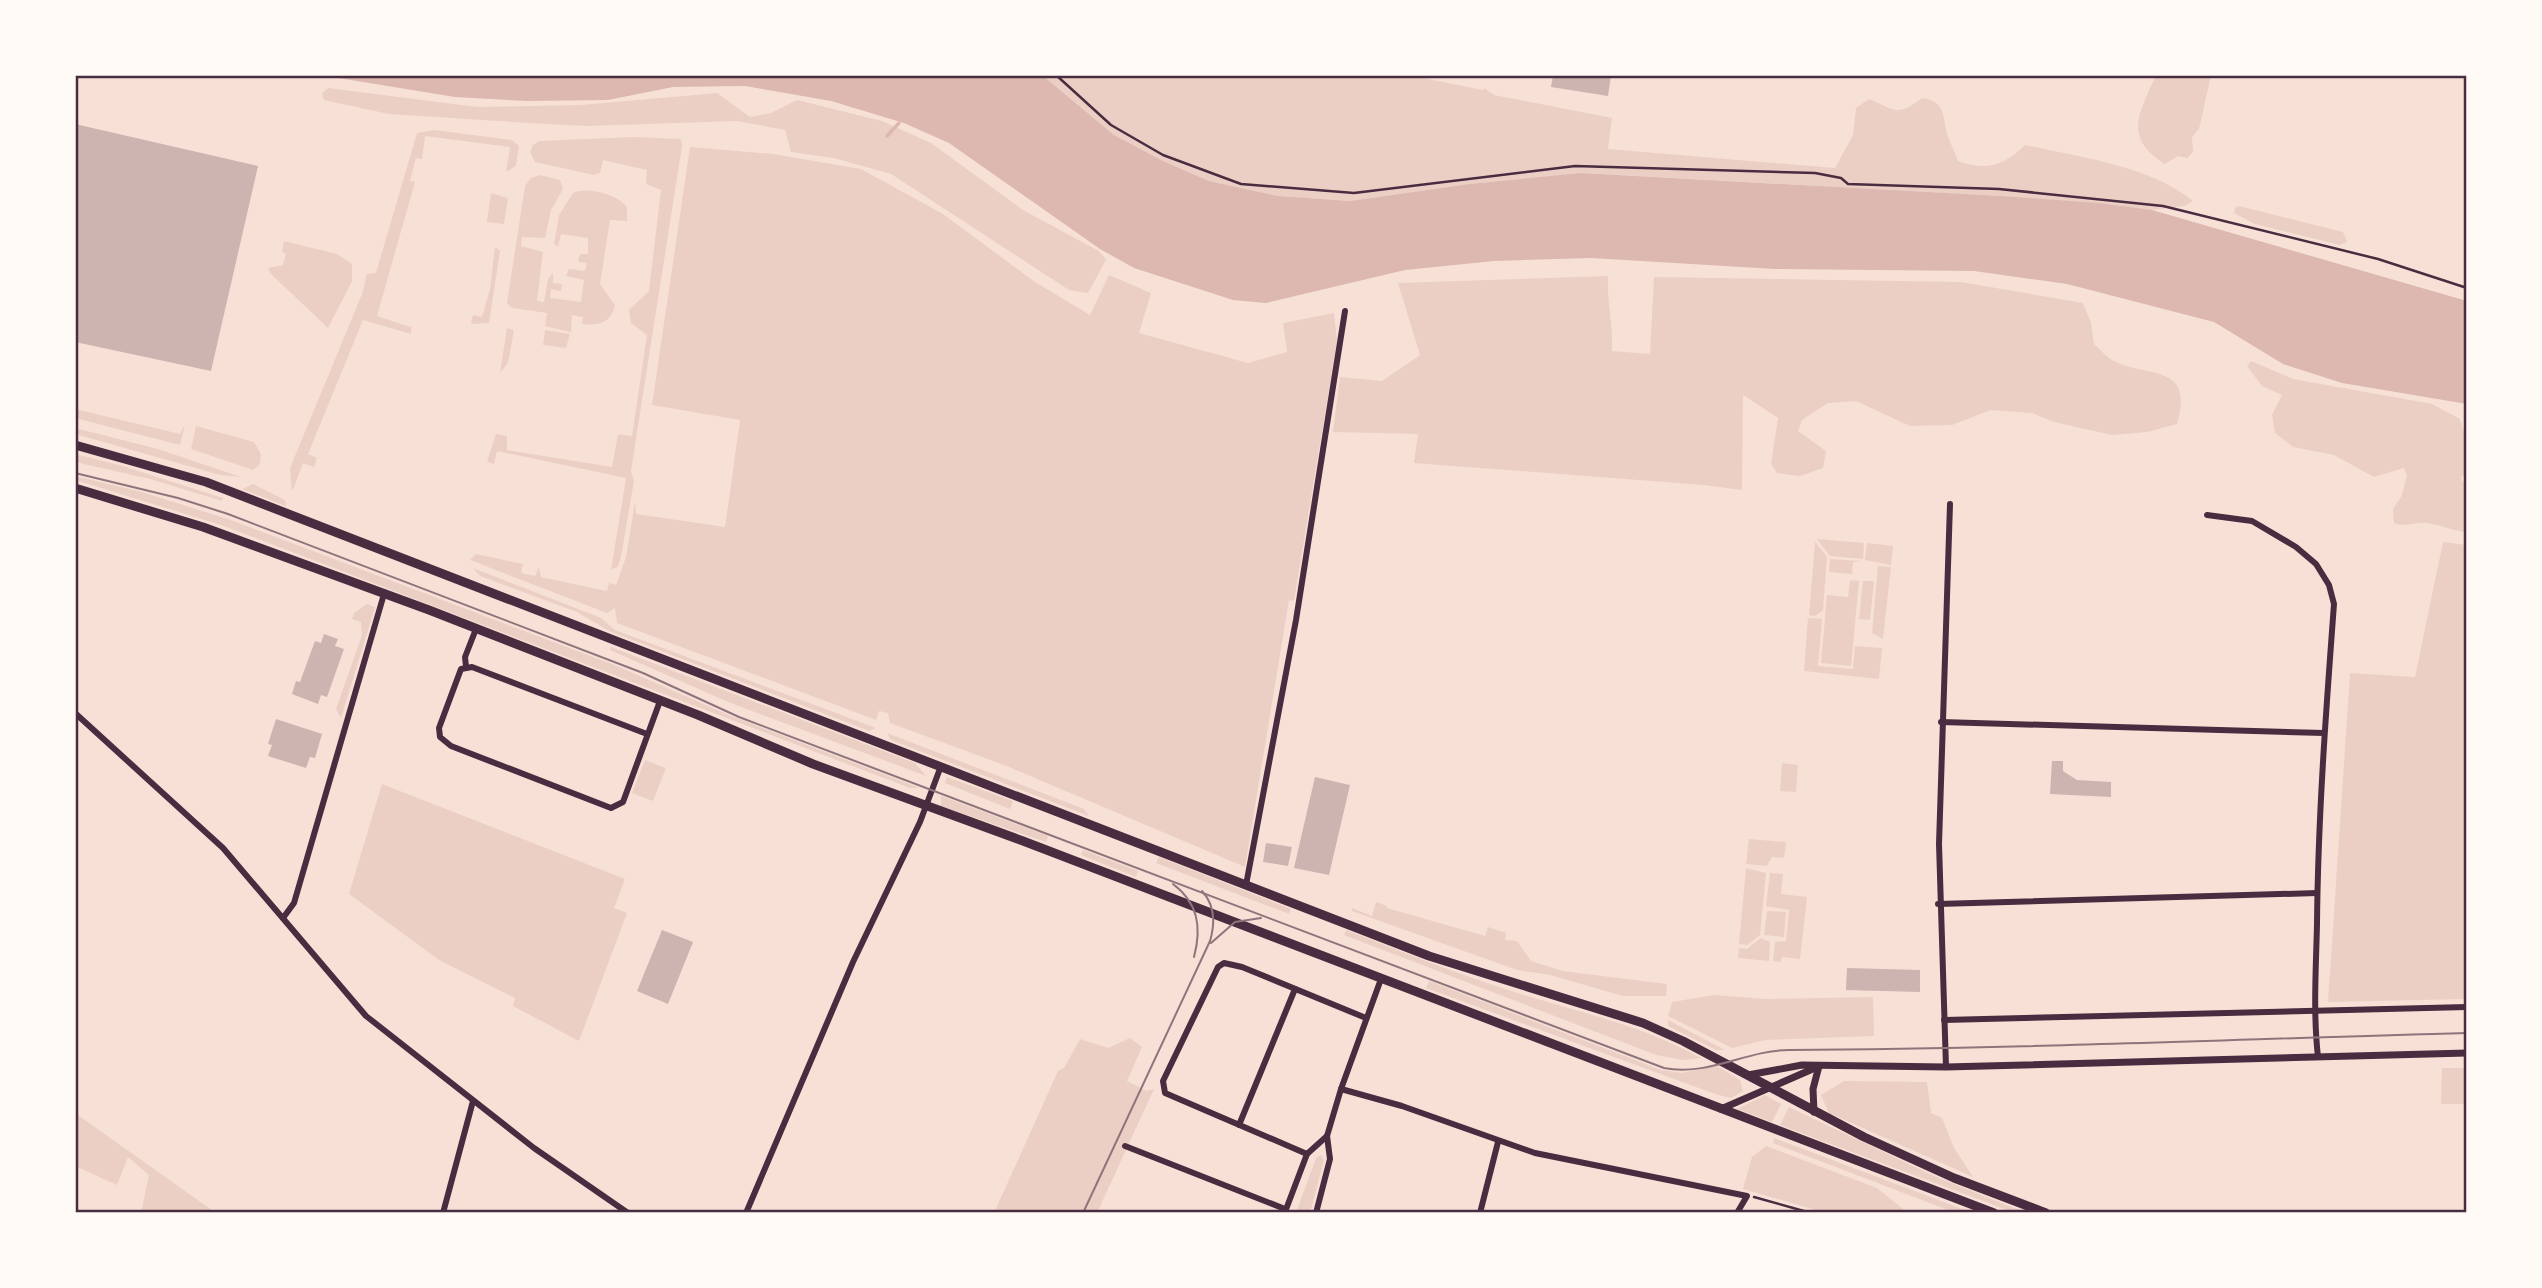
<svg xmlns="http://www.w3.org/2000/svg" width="2542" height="1288" font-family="Cabin,sans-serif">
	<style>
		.green { fill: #ebcfc5 }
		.water { fill: #dcb8b0 }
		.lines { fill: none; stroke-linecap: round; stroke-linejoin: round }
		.stream { stroke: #dcb8b0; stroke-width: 3.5 }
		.building { fill: #ccb4b1 }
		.path { stroke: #4a2c40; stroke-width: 2.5 }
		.minor { stroke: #4a2c40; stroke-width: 6 }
		.tertiary { stroke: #4a2c40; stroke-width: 7 }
		.secondary { stroke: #4a2c40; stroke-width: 9 }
		.tram { stroke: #8f747c; stroke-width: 2 }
		.neatline { fill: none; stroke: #4a2c40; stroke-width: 2.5 }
	</style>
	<rect width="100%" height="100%" fill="#f7e1d7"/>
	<g class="green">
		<path d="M1042 75H1408L1483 90 1484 88 1494 95 1612 118 1608 149 1835 168 1853 135 1856 108 1869 99C1894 109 1897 118 1922 98 1946 102 1942 114 1947 134 1950 143 1955 152 1958 161 1986 171 2004 166 2025 145 2079 157 2151 166 2193 201L2184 206 2152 210 2001 196 1584 173 1469 184 1350 201 1278 196 1209 181 1163 161 1114 135Z"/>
		<path d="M2156 75H2211L2199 129 2192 137 2193 152 2187 158 2178 156 2165 164C2122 137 2140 112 2156 75Z"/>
		<polygon points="328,88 477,107 581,105 717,93 750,117 771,113 797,100 882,121 931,143 1023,210 1099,251 1106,260 1088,293 1069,290 891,174 834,158 791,152 785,130 737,121 587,126 528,123 389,114 324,100 322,93"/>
		<polygon points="434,130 512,140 519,146 516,166 506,172 510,147 425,136 422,159 416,158 410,181 415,182 377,316 410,327 411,324 411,334 363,320 308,454 317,458 314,467 303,463 292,492 290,468 362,294 367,274 376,273 417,133"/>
		<polygon points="633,137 681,139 682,146 631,471 634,481 621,557 618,566 611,570 626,478 497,451 494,464 487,462 496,434 507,436 507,450 612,467 618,434 632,436 647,335 631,323 629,310 649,291 661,190 646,184 647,170 603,160 600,173 594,175 535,162 530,152 533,145 539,141"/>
		<polygon points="690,147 773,154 861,169 943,214 1035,282 1090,315 1109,275 1151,293 1139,333 1248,363 1287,352 1283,323 1334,313 1337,341 1294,601 1289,600 1245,867 1004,765 890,723 888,713 879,711 876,720 617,623 615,608 607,613 470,560 476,554 523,564 521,573 535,576 539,567 541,577 607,591 609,583 616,585 626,557 635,502 636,514 725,527 740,420 652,405"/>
		<path d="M540 175 560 180 563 189 551 210 545 238 522 237 521 246 543 252 537 301 544 302 548 279 553 273V283L562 284 561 291 551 289 550 298 581 302 584 280 566 276 569 269 585 271 587 263 578 262 580 254H588V238L561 234 558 247 554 244 559 215 573 193C587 186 620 195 627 208V221L610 220 600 284 615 305C611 323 599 326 582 324L583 317 572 315 571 332 545 326 547 313 512 308 507 303 525 186 531 178Z"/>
		<polygon points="491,193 508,198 504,224 487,222"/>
		<polygon points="2239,206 2343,232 2347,242 2340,245 2255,224 2234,213 2235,208"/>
		<polygon points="284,241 337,254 352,264 352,281 328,328 270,273 268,268 283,265 286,254 282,252"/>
		<polygon points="495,247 500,251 489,323 471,324 473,315 482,317 490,289"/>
		<path d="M1608 276C1607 303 1613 324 1612 351L1650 354 1654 277 1961 282 2083 303 2091 323 2094 344C2101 350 2108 359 2116 362 2151 378 2194 364 2177 424L2147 432 2112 435 2054 422 2032 413 1991 410 1952 425 1910 426 1856 401 1828 403 1802 420 1798 431 1826 451 1823 468 1800 476 1777 473 1771 464 1778 418 1743 395 1742 490 1703 485 1414 463 1418 434 1333 432 1340 377 1382 381 1420 355 1398 283Z"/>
		<polygon points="507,328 514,330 508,363 500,373"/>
		<polygon points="545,330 570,334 566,348 543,345"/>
		<path d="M2251 361 2293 379 2432 404 2460 419 2467 443V471L2461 478 2467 489V532C2453 531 2441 525 2428 523 2415 521 2407 528 2394 523L2393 509 2401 497 2407 476 2404 468 2374 477 2334 455 2293 447 2275 433 2272 415 2282 395 2262 386 2247 366Z"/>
		<polygon points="75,409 180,434 185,424 180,445 75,418"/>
		<polygon points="196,426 254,442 261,454 260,464 253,470 191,449"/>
		<polygon points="75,428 158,449 241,477 220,475 75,434"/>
		<polygon points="75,454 123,466 223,498 222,501 150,479 75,462"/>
		<polygon points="75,476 142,492 231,520 617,666 731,716 920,788 910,788 221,525 75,480"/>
		<polygon points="253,484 285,500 286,506 242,489"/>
		<polygon points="1817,539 1864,543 1863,559 1830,556"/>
		<polygon points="1815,542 1827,557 1823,610 1815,616 1809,615"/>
		<polygon points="2443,542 2467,545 2467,999 2328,1002 2350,673 2415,677"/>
		<polygon points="1867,543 1893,546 1891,565 1865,560"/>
		<polygon points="1830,559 1862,561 1853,562 1852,574 1829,572"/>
		<polygon points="1878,566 1891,567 1883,639 1872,633"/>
		<polygon points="473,568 601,618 615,630 876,728 869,731 609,631 577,612 480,576"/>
		<polygon points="1850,580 1859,581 1851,666 1821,663 1827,595 1848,597"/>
		<polygon points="1863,581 1874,581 1870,620 1859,619"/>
		<polygon points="367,604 375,607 374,611 341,718 336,709 362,635 361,622 352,619 354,613"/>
		<polygon points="1808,618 1822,619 1818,666 1853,669 1855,646 1882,648 1879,679 1804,671"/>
		<polygon points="611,647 915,763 926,776 728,702 610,650"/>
		<polygon points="887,733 1084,809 1089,816 891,740"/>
		<polygon points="645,760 666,768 653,801 632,793"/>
		<polygon points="1782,763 1798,765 1796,792 1780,791"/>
		<polygon points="947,777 1013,801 1010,809 945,783"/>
		<polygon points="382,784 625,879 614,908 627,913 579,1041 513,1006 515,998 439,960 349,894"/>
		<polygon points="941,796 1048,836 1046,842 941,806"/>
		<polygon points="1749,839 1786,842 1784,858 1772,857 1767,866 1746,864"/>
		<polygon points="1083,850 1138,871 1136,877 1081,855"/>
		<polygon points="1159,857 1291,909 1289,914 1156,863"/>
		<polygon points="1746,868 1766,873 1760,935 1747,945 1739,944"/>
		<polygon points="1770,873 1783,874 1781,894 1807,897 1800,959 1782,957 1781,962 1773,961 1775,942 1786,941 1789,910 1766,906"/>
		<polygon points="1376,902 1387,906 1387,908 1485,936 1488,927 1506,933 1505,940 1517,941 1531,961 1563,971 1667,984 1666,996 1623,996 1550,975 1517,970 1352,911 1352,908 1372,916"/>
		<polygon points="1767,911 1786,912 1784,937 1764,935"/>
		<path d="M1346 930C1400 951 1453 972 1508 990 1574 1011 1640 1024 1701 1058L1683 1060 1656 1055 1344 935Z"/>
		<polygon points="1761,938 1770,942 1769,961 1738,958 1739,948 1747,949"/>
		<polygon points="1429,981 1661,1070 1682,1073 1717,1066 1740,1080 1743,1091 1731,1098 1715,1094 1426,988"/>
		<polygon points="1714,995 1766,999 1873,997 1874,1036 1766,1040 1732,1048 1668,1016 1672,1002"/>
		<polygon points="1668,1020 1725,1050 1716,1050 1668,1026"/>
		<polygon points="1130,1038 1142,1047 1127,1081 1147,1091 1154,1089 1097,1213 994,1213 1058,1071 1064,1068 1080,1039 1108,1048"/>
		<polygon points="2442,1068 2466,1068 2467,1104 2441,1104"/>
		<polygon points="1844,1081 1927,1082 1931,1113 1942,1118 1954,1148 1973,1177 1829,1113 1821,1095"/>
		<polygon points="1765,1095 1781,1104 1772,1122 1737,1109"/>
		<polygon points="1789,1107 1932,1175 2026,1213 2015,1213 1780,1125"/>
		<polygon points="75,1113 216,1213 141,1213 149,1175 128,1157 117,1185 75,1166"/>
		<polygon points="1774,1138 1973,1213 1956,1213 1773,1143"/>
		<polygon points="1766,1146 1877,1188 1908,1213 1826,1213 1743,1189 1752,1157"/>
		<polygon points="1321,1155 1324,1160 1310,1213 1296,1213 1316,1158"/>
	</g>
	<polygon class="water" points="320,75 1042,75 1114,135 1163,161 1209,181 1278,196 1350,201 1469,184 1581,173 2001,196 2099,203 2152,210 2467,301 2467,404 2342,383 2283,364 2214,322 2067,284 1974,271 1775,269 1591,258 1494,261 1405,270 1266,303 1233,300 1134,268 1100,249 949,143 904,123 831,101 745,86 673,87 608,100 526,101 455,97"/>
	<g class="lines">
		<polyline class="stream" points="887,136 899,123"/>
	</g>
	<g class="building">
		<polygon points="1553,75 1611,75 1608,96 1551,87"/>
		<polygon points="75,124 258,166 211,371 75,342"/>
		<polygon points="324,634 338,639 335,646 344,649 327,697 321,695 318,704 292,694 296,681 300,682 315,641 321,643"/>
		<polygon points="276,719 322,734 315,758 310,757 306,768 268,756 272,745 268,744"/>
		<polygon points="2052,761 2063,761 2063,771 2077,780 2111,782 2111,797 2050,794"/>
		<polygon points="1315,777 1350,785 1329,875 1294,868"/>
		<polygon points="1266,843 1292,847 1288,866 1263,862"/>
		<polygon points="662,930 693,942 668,1004 637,991"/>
		<polygon points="1847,968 1920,970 1920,992 1846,990"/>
	</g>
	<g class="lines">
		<g class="path">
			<polyline points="1056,75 1111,125 1163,155 1241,184 1354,193 1575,166 1815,173 1841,178 1848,184 1999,189 2163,206 2378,259 2467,288"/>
			<polyline points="1754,1197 1811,1213"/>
		</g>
		<g class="minor">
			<path d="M2207 515 2252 521 2296 547 2316 564 2329 585 2334 604C2326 711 2318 817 2317 924 2316 968 2313 1013 2318 1057"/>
			<polyline points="466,667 465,657 476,629"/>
			<polyline points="75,713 223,848 366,1016 534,1148 628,1213"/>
			<polyline points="1941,722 2324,733"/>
			<polyline points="647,734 472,667 461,669 439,728 440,737 451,746 611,808 623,802 660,701"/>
			<polyline points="1246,885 1296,620 1345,311"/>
			<polyline points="1938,904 2317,893"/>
			<polyline points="283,918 294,903 384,594"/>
			<polyline points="1944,1020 2467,1007"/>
			<polyline points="1946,1067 1939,844 1950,504"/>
			<polyline points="1341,1089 1402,1106 1535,1153 1747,1196 1737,1213"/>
			<polyline points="1239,1125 1295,989"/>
			<polyline points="1125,1146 1285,1209"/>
			<polyline points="1307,1154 1165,1093 1163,1081 1218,967 1224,963 1242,967 1366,1018"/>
			<polyline points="1285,1212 1307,1154 1327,1136"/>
			<polyline points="443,1213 473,1101"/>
			<polyline points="746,1213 853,962 920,822 941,766"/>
			<polyline points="1316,1213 1330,1159 1327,1136 1341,1089 1381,979"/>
			<polyline points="1480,1213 1498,1142"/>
		</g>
		<g class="tertiary">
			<polyline points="1748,1075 1802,1065 1946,1067 2467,1053"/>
			<polyline points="1721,1109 1815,1068"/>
			<polyline points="1814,1112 1813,1089 1819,1066"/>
		</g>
		<g class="secondary">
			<polyline points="75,445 206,482 1429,956 1643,1023 1683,1041 1864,1137 1954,1178 2046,1213"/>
			<polyline points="75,488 203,527 429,610 698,715 813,764 1023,841 1994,1213"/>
		</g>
		<g class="tram">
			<path d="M75 473 178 498 228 514 643 673 739 717 1664 1068C1706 1077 1747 1050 1789 1050 2015 1049 2241 1039 2467 1033"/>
			<path d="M1173 884C1198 903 1202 927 1194 957"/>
			<polyline points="1211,943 1235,922 1261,918"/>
			<path d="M1083 1213 1210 941C1215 924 1215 905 1202 891"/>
		</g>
	</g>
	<rect width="2542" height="1288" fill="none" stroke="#fffaf5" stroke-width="154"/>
	<rect x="77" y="77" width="2388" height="1134" class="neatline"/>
</svg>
